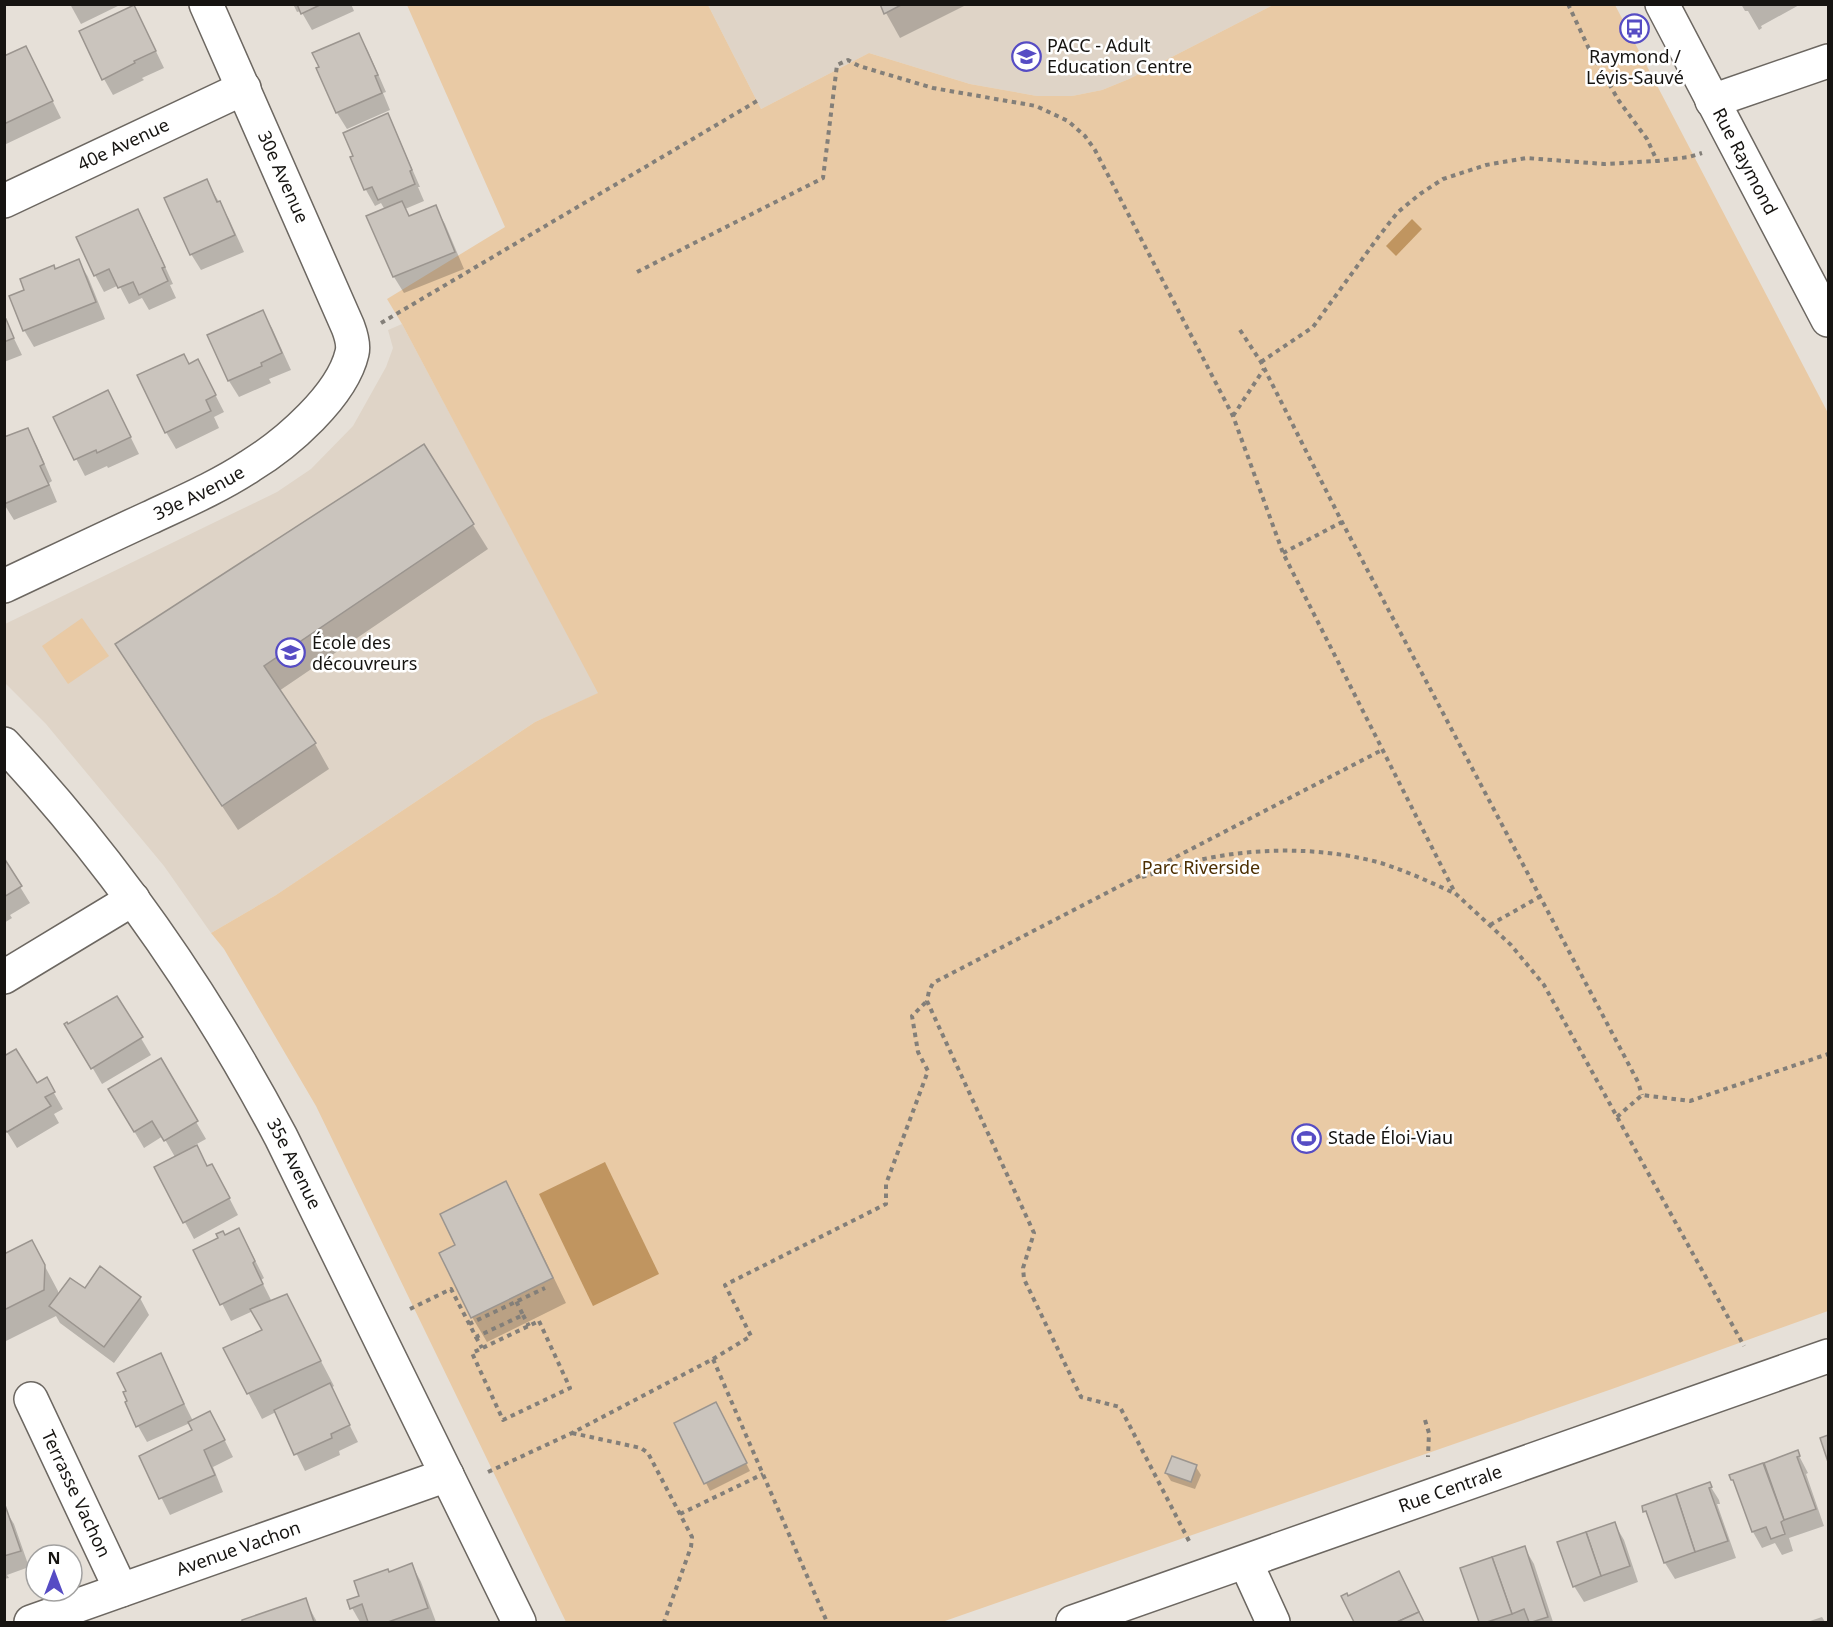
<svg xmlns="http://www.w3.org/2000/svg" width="1833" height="1627" font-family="'Noto Sans',sans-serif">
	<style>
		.built { fill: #dfd4c7 }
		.green { fill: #e9caa5 }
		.water { fill: #c09560 }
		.shadow { fill: #0003 }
		.building { fill: #cac4bd; stroke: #9b958f; stroke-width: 1.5 }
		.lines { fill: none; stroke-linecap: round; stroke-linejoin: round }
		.street-casing { stroke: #6c6761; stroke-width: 36 }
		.secondary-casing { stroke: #6c6761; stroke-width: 36 }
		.path { stroke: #837f79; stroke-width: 4; stroke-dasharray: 4.5 4.5; stroke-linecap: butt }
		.street { stroke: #fff; stroke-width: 33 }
		.secondary { stroke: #fff; stroke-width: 33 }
		.labels { text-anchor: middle; stroke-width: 5; stroke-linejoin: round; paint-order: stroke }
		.poi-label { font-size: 18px; fill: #161411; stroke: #fff; text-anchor: start }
		.street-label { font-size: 18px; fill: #161411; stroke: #fff }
		.park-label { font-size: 18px; fill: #4c2e01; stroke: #fff }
	</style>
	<rect width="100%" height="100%" fill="#e6e0d8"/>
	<g class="built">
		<polygon points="708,5 1273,5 1129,79 1102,90 1072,96 1037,96 970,84 869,53 761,109"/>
		<polygon points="402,324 599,693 535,722 276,895 211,933 164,866 46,724 5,683 5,624 277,492 311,469 353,426 386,367 393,348 388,330"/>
	</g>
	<g class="green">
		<polygon points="407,5 708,5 761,109 869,53 970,84 1037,96 1072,96 1102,90 1129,79 1273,5 1615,5 1828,413 1828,1311 1612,1389 942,1622 566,1622 316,1106 224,949 211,933 276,895 535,722 598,693 402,324 387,299 505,227"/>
		<polygon points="82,618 109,656 68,684 42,646"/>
	</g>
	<g class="water">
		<polygon points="1412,219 1422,229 1396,256 1386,246"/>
		<polygon points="605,1162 659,1274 593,1306 539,1194"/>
	</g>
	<g class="shadow">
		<polygon points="70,4 122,4 81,24"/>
		<polygon points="293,4 351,4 354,11 312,30 301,11 297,12"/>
		<polygon points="881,4 968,4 900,38"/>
		<polygon points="1741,4 1801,4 1761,26 1762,28 1759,30 1748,11 1745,11"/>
		<polygon points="134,6 164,68 142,78 144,80 113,95 104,79"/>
		<polygon points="359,35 368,51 386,92 383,93 390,110 347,129 337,113 318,69"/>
		<polygon points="26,48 61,118 4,145 4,58"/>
		<polygon points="387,115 396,132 420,187 418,187 424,201 405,209 410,217 435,207 445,224 464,269 404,293 394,277 368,217 385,210 381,203 375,206 366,190 352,158"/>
		<polygon points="206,180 229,219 244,252 201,270 191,254"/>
		<polygon points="138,210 147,227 173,284 170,285 176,298 149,310 142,298 129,304 119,285 104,292 95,275"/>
		<polygon points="78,260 88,277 105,319 34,347 24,330 26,291 55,270"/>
		<polygon points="262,312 272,328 291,370 269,379 271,383 239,397 229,381 209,336"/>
		<polygon points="4,318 22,355 4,362"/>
		<polygon points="198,361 224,412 214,417 219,428 176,449 166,432 189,365"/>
		<polygon points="108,392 139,454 108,468 107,466 85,476 55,418"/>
		<polygon points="27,429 37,446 52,481 49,483 57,502 14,520 4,504"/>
		<polygon points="473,525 488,549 279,691 315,744 329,769 238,830 131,669 117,644"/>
		<polygon points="4,861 30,903 10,915 12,918 4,923"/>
		<polygon points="117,998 151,1055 102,1084 68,1026"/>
		<polygon points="160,1060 206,1139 195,1145 208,1167 221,1182 238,1215 194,1239 156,1168 175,1157 163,1136 144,1148 110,1090"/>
		<polygon points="46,1079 63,1109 54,1114 59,1123 17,1148 4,1127 36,1085"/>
		<polygon points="506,1183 520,1208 566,1303 487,1342 472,1317 457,1246"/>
		<polygon points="224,1237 248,1246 264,1278 261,1280 272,1302 300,1321 334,1386 331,1388 358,1442 339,1451 340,1455 305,1471 276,1412 262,1419 225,1349 264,1331 253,1311 231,1321 195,1251"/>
		<polygon points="32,1242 58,1291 58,1296 85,1290 140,1298 149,1315 114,1363 60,1323 56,1316 4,1342 4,1255"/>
		<polygon points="160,1355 193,1421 219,1429 233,1457 213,1467 223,1492 170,1515 141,1457 194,1431 190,1423 147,1442 138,1426"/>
		<polygon points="720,1411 750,1471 710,1491 676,1423"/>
		<polygon points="1797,1452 1808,1473 1806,1474 1824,1526 1789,1538 1793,1551 1782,1555 1775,1543 1762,1548 1753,1532 1739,1491 1731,1476"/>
		<polygon points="1196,1467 1201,1475 1195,1489 1171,1481 1166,1473"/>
		<polygon points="1709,1484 1719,1500 1720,1504 1717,1504 1736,1558 1675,1579 1665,1563 1652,1523 1645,1511"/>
		<polygon points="4,1508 14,1524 29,1567 7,1575 9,1578 4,1579"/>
		<polygon points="1614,1523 1624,1540 1638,1582 1584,1602 1574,1586"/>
		<polygon points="1524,1547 1534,1564 1553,1622 1481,1622 1462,1569"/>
		<polygon points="412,1565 421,1582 436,1622 360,1622 352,1608 361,1596 389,1573"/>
		<polygon points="1408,1589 1424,1622 1356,1622 1343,1597"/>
		<polygon points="305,1600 317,1622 244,1622 243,1621"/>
		<polygon points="1822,1617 1825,1622 1807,1622"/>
	</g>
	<g class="building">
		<polygon points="297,4 322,4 301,14"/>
		<polygon points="880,4 903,4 884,14"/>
		<polygon points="134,5 156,51 134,61 135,63 102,80 79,31"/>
		<polygon points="359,33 378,75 375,76 382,93 336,113 316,68 319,67 312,53"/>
		<polygon points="26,46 53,101 4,124 4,56"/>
		<polygon points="388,113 412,170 410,171 415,184 378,200 372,187 364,190 350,157 353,156 343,133"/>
		<polygon points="207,179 217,202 220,201 235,235 190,255 164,198"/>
		<polygon points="402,201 409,216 436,205 455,252 393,277 366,216"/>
		<polygon points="138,209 165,267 162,268 168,281 139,295 133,282 118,288 109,269 94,276 76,237"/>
		<polygon points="79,259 96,302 23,331 9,296 24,290 20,279 54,265 55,269"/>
		<polygon points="263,310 282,353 261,363 262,366 228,381 207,335"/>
		<polygon points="6,319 14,338 4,342 4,320"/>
		<polygon points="184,354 189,364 198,359 216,395 206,400 211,411 165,433 137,375"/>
		<polygon points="108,390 131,437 97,453 96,450 74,460 53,417"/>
		<polygon points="28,428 44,464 40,466 49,485 4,504 4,437"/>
		<polygon points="424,444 474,524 264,666 316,743 222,806 115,644"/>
		<polygon points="4,858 22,886 4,897"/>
		<polygon points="117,996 143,1037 91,1069 64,1024 67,1022 68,1024"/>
		<polygon points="16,1049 37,1083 47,1077 55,1092 45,1097 51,1106 7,1132 4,1129 4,1056"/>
		<polygon points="161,1058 198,1121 164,1141 152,1121 134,1132 108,1089"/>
		<polygon points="197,1145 207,1166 212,1164 230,1198 183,1223 154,1167"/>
		<polygon points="506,1181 553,1278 471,1318 439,1253 455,1245 440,1214"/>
		<polygon points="239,1228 255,1261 253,1263 263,1284 220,1305 193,1250 218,1238 216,1234 223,1231 225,1235"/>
		<polygon points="32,1240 45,1265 44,1290 4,1310 4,1254"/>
		<polygon points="100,1266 141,1297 104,1347 49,1306 70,1278 85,1288"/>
		<polygon points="287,1294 321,1361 247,1394 223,1348 262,1330 250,1309"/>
		<polygon points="161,1353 184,1404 136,1427 125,1402 127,1401 123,1392 126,1391 117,1373"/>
		<polygon points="330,1383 350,1425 331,1434 332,1438 294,1455 274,1410"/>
		<polygon points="716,1402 747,1463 704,1484 674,1423"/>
		<polygon points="210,1411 225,1440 204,1450 215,1475 159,1499 139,1456 192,1430 188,1422"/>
		<polygon points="1828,1435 1828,1462 1820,1438"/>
		<polygon points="1798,1450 1800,1456 1797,1457 1816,1509 1784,1520 1764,1463"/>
		<polygon points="1172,1456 1197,1465 1191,1482 1165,1473"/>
		<polygon points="1763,1463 1784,1520 1781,1522 1785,1534 1771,1539 1766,1527 1752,1532 1733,1480 1731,1480 1729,1475"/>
		<polygon points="1710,1482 1712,1487 1709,1488 1728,1541 1695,1552 1676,1494"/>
		<polygon points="1676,1494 1695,1552 1664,1563 1646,1511 1643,1512 1642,1506"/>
		<polygon points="5,1505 21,1551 4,1556 4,1506"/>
		<polygon points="1615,1522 1630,1566 1601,1576 1586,1532"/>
		<polygon points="1586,1532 1601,1576 1573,1587 1557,1542"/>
		<polygon points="1525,1546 1548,1617 1532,1622 1529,1622 1524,1609 1512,1614 1492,1557"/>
		<polygon points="1492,1557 1512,1614 1487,1622 1479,1622 1460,1568"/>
		<polygon points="412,1563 428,1608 388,1622 368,1622 362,1604 350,1609 347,1600 359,1596 354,1581 388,1569 389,1572"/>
		<polygon points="1399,1571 1419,1612 1397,1622 1354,1622 1341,1596 1347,1593 1348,1596"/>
		<polygon points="306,1598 314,1622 242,1622 242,1620"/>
		<polygon points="1419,1612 1424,1622 1397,1622"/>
	</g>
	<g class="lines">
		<defs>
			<g id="street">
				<path id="s1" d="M1662 4 1828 320"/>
				<polyline points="1712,101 1828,61"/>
				<path id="s2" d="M4 201 244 88"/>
				<path id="s3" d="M4 586C53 563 101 540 149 518 183 502 218 487 250 466 286 444 342 396 352 353 354 345 351 335 348 327L206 4"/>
				<path id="s4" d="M4 744C114 862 206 995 281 1137L519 1622"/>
				<polyline points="4,977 133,899"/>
				<path id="s5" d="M31 1399 121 1590"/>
				<polyline points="1246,1563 1273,1622"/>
				<path id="s6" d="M31 1622 447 1475"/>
			</g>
			<g id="secondary">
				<path id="s7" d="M1073 1622 1828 1356"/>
			</g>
		</defs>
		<use href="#street" class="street-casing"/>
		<use href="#secondary" class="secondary-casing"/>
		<g class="path">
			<polyline points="1568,4 1590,51 1619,101 1647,139 1657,161"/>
			<polyline points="637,272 823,178 837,65 848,60 859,66 933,88 1036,106 1068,121 1085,136 1095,150 1233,416 1283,553 1455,893 1511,945 1544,985 1744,1346"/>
			<polyline points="381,323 757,101"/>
			<polyline points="1240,330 1261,362 1342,522 1638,1082 1642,1095"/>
			<polyline points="1261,362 1313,327 1379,236 1398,212 1420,194 1443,179 1486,165 1526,158 1604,164 1657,161 1689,157 1702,153"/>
			<polyline points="1233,416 1264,369"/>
			<polyline points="1283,553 1342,522"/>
			<path d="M1142 877C1160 872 1180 864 1199 860 1258 847 1323 847 1381 863 1406 871 1430 882 1454 893"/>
			<polyline points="1490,925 1541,896"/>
			<polyline points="1617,1117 1642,1095 1690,1101 1828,1054"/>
			<polyline points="410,1309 451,1289 476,1337 523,1315 516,1301"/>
			<polyline points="523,1315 529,1326"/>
			<polygon points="539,1321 570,1388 503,1420 472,1353"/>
			<polyline points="469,1324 545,1288"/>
			<polyline points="476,1337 482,1348"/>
			<polyline points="713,1359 751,1336 725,1285 886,1204 886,1184 928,1071 918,1052 912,1016 927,1001"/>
			<polyline points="1425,1420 1429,1433 1428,1457"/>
			<polyline points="572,1433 641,1448 648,1453 692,1537 691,1547 664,1622"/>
			<polyline points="488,1472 572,1433 713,1359 827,1622"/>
			<polyline points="680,1514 763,1474"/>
			<polyline points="1189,1541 1120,1407 1081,1397 1024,1279 1023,1268 1034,1233 927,1001 929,991 933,983 1382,750"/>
		</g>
		<use href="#street" class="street"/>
		<use href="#secondary" class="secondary"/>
	</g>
	<defs>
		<symbol id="bus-ring" viewBox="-11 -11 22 22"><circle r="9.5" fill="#fff" stroke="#564cc4" stroke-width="1.5"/><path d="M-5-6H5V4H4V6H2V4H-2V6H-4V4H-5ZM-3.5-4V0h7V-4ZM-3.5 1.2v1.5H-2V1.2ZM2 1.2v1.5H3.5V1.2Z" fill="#564cc4"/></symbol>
		<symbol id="school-ring" viewBox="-11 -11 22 22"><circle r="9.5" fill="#fff" stroke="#564cc4" stroke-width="1.5"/><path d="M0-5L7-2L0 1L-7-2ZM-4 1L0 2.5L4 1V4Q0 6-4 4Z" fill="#564cc4"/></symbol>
		<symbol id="stadium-ring" viewBox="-11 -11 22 22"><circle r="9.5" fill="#fff" stroke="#564cc4" stroke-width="1.5"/><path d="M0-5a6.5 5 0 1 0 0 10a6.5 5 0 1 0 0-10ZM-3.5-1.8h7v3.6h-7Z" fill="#564cc4"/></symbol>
	</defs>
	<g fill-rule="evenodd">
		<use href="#bus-ring" x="1618" y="12" width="33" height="33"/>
		<use href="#school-ring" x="1010" y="40" width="33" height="33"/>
		<use href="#school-ring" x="274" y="636" width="33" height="33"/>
		<use href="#stadium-ring" x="1290" y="1122" width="33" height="33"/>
	</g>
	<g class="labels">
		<g class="poi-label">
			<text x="1047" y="52">PACC - Adult<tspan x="1047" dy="21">Education Centre</tspan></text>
			<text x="1635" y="63" text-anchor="middle">Raymond /<tspan x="1635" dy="21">Lévis-Sauvé</tspan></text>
			<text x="312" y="649">École des<tspan x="312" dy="21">découvreurs</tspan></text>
			<text x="1328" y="1144">Stade Éloi-Viau</text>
		</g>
		<g class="street-label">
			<text dy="6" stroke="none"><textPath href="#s2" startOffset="132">40e Avenue</textPath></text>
			<text dy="6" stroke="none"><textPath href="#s1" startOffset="178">Rue Raymond</textPath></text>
			<text transform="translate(283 177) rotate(66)" y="6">30e Avenue</text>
			<text dy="6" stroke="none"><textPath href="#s3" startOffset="216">39e Avenue</textPath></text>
			<text dy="6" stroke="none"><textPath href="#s4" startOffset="512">35e Avenue</textPath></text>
			<text dy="6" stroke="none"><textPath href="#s7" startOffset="400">Rue Centrale</textPath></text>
			<text dy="6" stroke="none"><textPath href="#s5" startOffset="105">Terrasse Vachon</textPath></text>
			<text dy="6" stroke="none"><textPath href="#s6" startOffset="220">Avenue Vachon</textPath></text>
		</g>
		<g class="park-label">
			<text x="1201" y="874">Parc Riverside</text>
		</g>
	</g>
	<rect width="1833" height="1627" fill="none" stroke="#161411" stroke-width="12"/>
	<g transform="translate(54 1573)"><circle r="28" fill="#ffffff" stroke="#a2a1a0" stroke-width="1.5"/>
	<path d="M0-4.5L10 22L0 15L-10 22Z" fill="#564cc4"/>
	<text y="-9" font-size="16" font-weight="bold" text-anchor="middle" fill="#161411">N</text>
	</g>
</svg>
